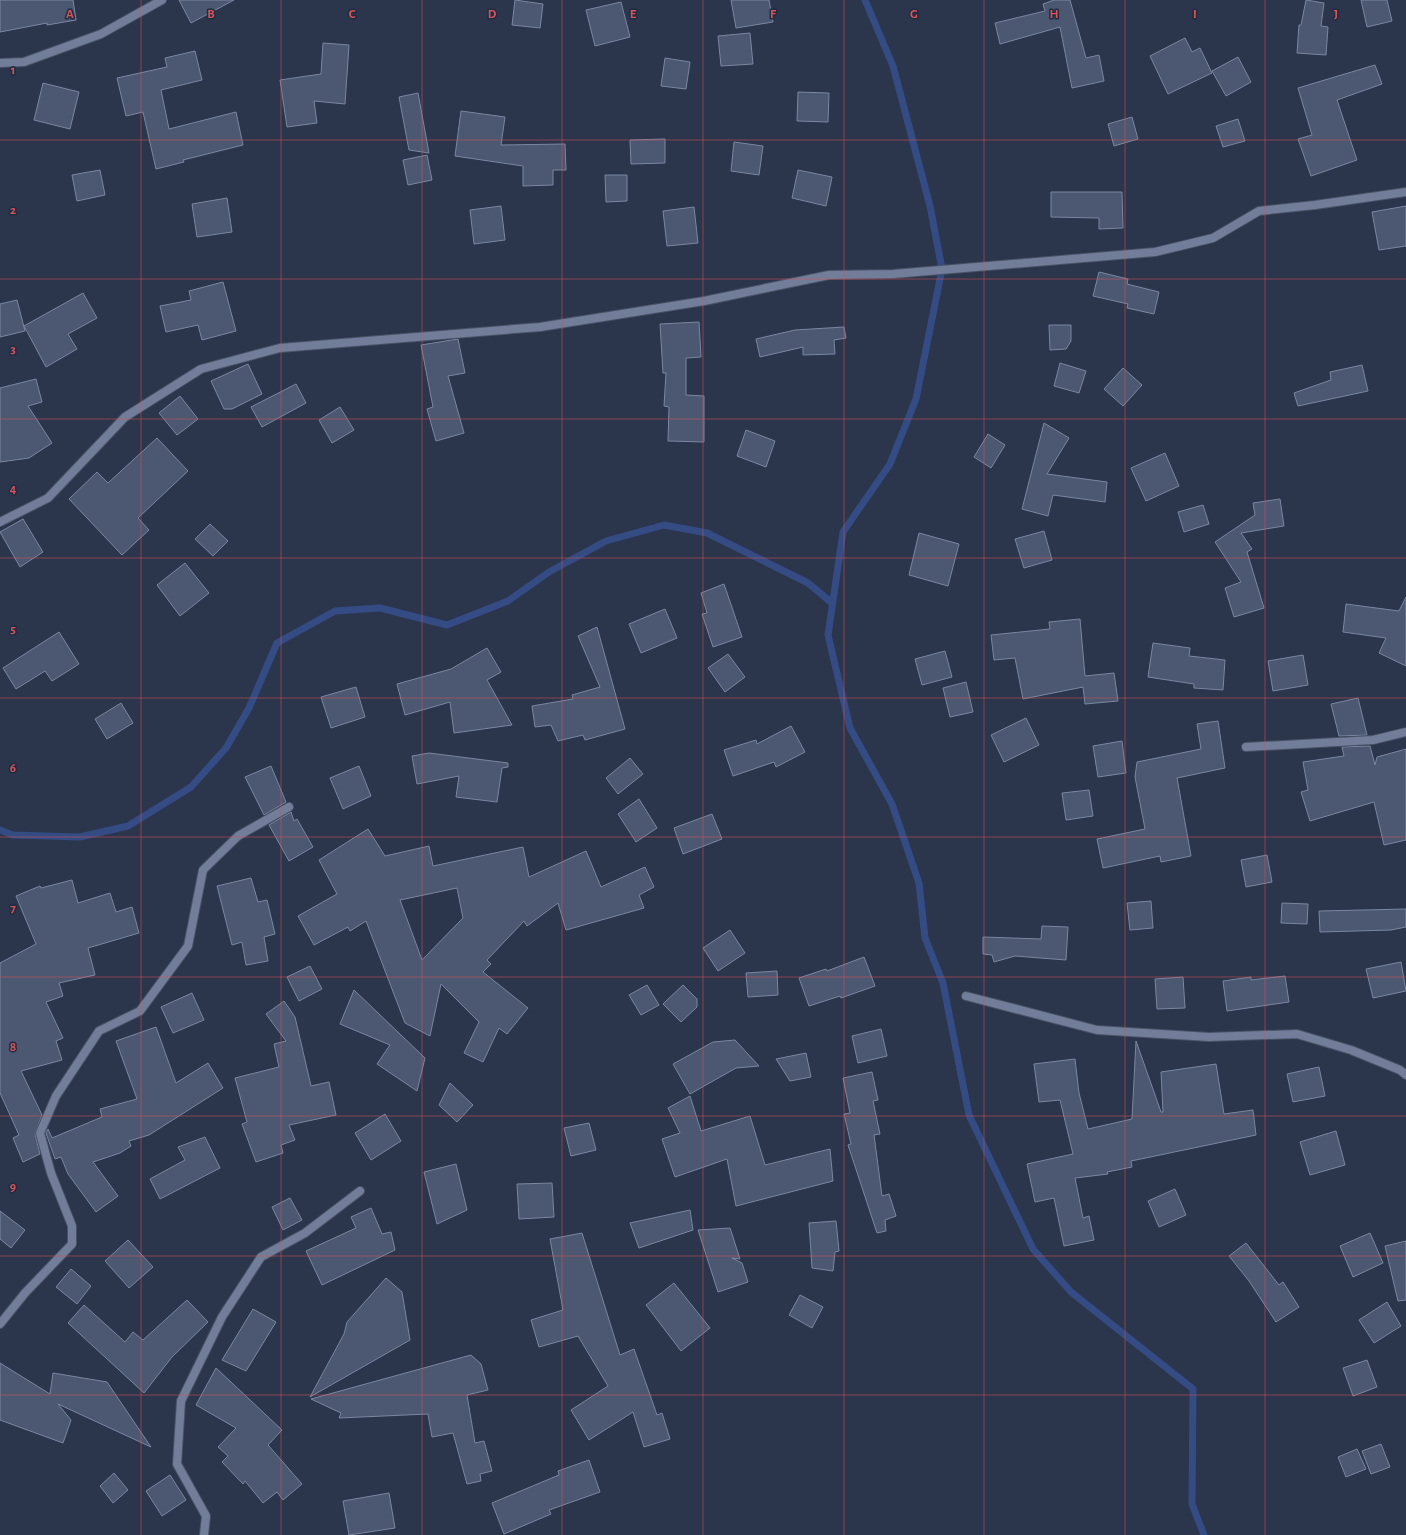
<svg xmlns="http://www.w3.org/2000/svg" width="1406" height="1535" font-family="'Alegreya Sans',sans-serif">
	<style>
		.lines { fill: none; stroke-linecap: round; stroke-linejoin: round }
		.stream { stroke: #344b84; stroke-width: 7 }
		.building { fill: #4c5871; stroke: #7b87a2; fill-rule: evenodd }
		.minor-casing { stroke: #495266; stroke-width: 10 }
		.minor { stroke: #727e99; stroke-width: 8 }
		.grid { fill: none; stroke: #d65559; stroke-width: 1; stroke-opacity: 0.55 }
		.grid-label { font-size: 13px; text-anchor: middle; font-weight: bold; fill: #d65559; stroke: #212b42; stroke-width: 3; stroke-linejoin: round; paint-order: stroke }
	</style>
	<rect width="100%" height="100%" fill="#2b354c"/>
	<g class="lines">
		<g class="stream">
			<polyline points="865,0 893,66 930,206 942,269 916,399 890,464 843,532 828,635 850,728 892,804 919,883 925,938 943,983 969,1115 1033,1249 1071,1292 1193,1389 1192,1504 1204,1535"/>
			<polyline points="0,830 13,835 80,837 128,826 191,787 226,748 249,708 277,643 335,611 380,608 447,625 508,601 549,572 606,541 664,525 707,533 808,583 832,603"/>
		</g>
	</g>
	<g class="building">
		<polygon points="0,0 73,0 76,20 47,25 47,23 0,32"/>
		<polygon points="179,0 234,0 191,23"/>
		<polygon points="515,0 543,4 540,28 512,25"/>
		<polygon points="731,0 769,0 773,22 736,28"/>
		<polygon points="1054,0 1070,0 1086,58 1099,55 1104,81 1072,88 1060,27 1000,44 995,23 1045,11 1043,4"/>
		<polygon points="1306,0 1324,3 1321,26 1328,27 1326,55 1297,53 1299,25 1301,25"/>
		<polygon points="1361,0 1387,0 1392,21 1367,27"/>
		<polygon points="621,2 630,37 595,46 586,10"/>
		<polygon points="750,33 753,64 721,66 718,36"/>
		<polygon points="1185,38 1192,52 1200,48 1212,73 1168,94 1150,56"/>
		<polygon points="323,43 349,45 345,104 314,101 317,123 287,127 280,80 321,74"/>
		<polygon points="195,51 202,80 161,90 169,129 236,112 243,145 183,160 184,162 156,169 143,112 126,116 117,78 167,67 165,58"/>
		<polygon points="1238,57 1251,82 1226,96 1212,71"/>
		<polygon points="665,58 690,62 686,89 661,86"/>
		<polygon points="1375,65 1382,84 1337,100 1357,160 1311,176 1298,139 1312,135 1298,88"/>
		<polygon points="43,83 79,92 70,129 34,120"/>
		<polygon points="798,92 829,93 828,122 797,121"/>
		<polygon points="418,93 429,153 409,150 399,97"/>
		<polygon points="461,111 505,117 501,145 565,144 566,170 553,170 553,185 523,186 523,166 455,156"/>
		<polygon points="1132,117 1138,139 1114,146 1108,124"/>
		<polygon points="1238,119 1245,141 1223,147 1216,126"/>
		<polygon points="665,139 665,163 631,164 630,140"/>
		<polygon points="734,142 763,146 759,175 731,171"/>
		<polygon points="427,155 432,180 408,185 403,160"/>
		<polygon points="100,170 105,195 77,201 72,175"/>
		<polygon points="798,170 832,177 826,206 792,198"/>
		<polygon points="605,175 627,175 627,201 606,202"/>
		<polygon points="1051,192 1122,192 1123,228 1099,229 1099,218 1051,217"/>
		<polygon points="227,198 232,232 197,237 192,204"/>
		<polygon points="501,206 505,240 474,244 470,210"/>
		<polygon points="1406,206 1406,246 1379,250 1372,212"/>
		<polygon points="694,207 698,243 667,246 663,211"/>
		<polygon points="1099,272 1128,279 1127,284 1159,292 1154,314 1127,308 1128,304 1093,296"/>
		<polygon points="223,282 236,331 202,340 198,325 166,332 160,306 191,300 189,291"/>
		<polygon points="83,293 97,318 68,334 77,349 46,367 24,326"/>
		<polygon points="17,300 25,331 0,337 0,304"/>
		<polygon points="699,322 701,357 686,358 686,395 704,396 704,442 668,441 669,407 664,406 666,373 663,373 660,324"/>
		<polygon points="1049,325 1071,325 1071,341 1066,349 1050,350"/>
		<polygon points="844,327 846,338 834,340 835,354 803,355 803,347 760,357 756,339 795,330"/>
		<polygon points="458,339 465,373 448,376 464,433 436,441 427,409 433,407 421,345"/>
		<polygon points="1060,363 1086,371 1079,393 1054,386"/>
		<polygon points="248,364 262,394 232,409 224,409 211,381"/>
		<polygon points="1362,365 1368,391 1298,406 1294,393 1331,380 1330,372"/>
		<polygon points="1123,368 1142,385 1123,406 1104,389"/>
		<polygon points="36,379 42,402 28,406 52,443 29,458 0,462 0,388"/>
		<polygon points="296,384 306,403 262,427 251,407"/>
		<polygon points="180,396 198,419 177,435 159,413"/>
		<polygon points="340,407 354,430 332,443 319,420"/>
		<polygon points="1044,423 1069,438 1047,474 1107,482 1105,502 1053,495 1048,516 1022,509"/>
		<polygon points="746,430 775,441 766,467 737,456"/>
		<polygon points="988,434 1005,445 991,468 974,457"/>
		<polygon points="157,438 188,471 138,518 149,530 122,555 69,499 97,472 108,483"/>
		<polygon points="1165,453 1179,486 1146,501 1131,468"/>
		<polygon points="1280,499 1284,526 1241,533 1252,549 1247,552 1264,608 1234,617 1225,588 1241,582 1215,542 1255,515 1253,503"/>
		<polygon points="1203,505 1209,524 1184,532 1178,512"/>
		<polygon points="23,519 43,552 20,567 0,532"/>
		<polygon points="210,524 228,541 213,556 195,539"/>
		<polygon points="1044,531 1052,560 1024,568 1015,539"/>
		<polygon points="919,533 959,544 948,586 909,575"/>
		<polygon points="185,563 209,593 180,616 157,585"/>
		<polygon points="724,584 742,637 713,647 702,614 707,613 701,593"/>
		<polygon points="1406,597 1406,666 1379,653 1386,638 1343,632 1346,604 1399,611"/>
		<polygon points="665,609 677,638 641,653 629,624"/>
		<polygon points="1080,619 1085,676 1114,673 1118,701 1085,704 1083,687 1023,699 1015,658 994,660 991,635 1050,629 1049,622"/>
		<polygon points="597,627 625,729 585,740 583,735 558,741 551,725 535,727 532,706 573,699 572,695 600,687 578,636"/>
		<polygon points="59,632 79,664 52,681 45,671 16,689 3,668"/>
		<polygon points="1153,643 1190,648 1189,656 1225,660 1223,690 1194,688 1194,684 1148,677"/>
		<polygon points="487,648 501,672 487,680 512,725 454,733 450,702 405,715 397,684 451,669"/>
		<polygon points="945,651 952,677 922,685 915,659"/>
		<polygon points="728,654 745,677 725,692 708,668"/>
		<polygon points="1303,655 1308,685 1273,691 1268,661"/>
		<polygon points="966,682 973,712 950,717 943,688"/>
		<polygon points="356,687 365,717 331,728 321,697"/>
		<polygon points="1358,698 1367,735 1339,736 1331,704"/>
		<polygon points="121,703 133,723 107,739 95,719"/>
		<polygon points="1026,718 1039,745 1004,762 991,735"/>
		<polygon points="1218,721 1225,768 1177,778 1191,856 1161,862 1160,856 1103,868 1097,839 1145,829 1135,777 1137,762 1201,749 1197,724"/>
		<polygon points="791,726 805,752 776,767 774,762 733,776 724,750 756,740 757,744"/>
		<polygon points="1122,741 1126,773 1098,777 1093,746"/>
		<polygon points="1370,746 1375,765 1377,757 1406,749 1406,840 1384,845 1374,802 1310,821 1301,792 1308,790 1303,762 1344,756 1342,747"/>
		<polygon points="429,753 508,763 508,767 502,768 497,802 456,797 459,776 417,784 412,756"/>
		<polygon points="630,758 643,774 618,794 606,778"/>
		<polygon points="271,766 286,802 264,815 245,777"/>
		<polygon points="359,766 371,796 343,809 330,778"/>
		<polygon points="1089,790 1093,816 1066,820 1062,793"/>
		<polygon points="639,799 657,828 636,842 618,814"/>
		<polygon points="291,812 294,821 297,819 313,847 289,861 269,825"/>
		<polygon points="712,814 722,839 683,854 674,828"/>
		<path d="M368 829 385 856 429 846 433 866 523 847 529 877 586 851 601 887 645 867 654 887 639 895 644 908 566 930 558 903 527 926 524 921 487 960 491 964 483 972 528 1008 507 1034 499 1028 483 1062 464 1053 479 1022 441 984 430 1036 405 1023 366 921 350 931 348 927 314 945 298 916 337 894 319 860ZM457 888 463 918 422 960 400 900Z"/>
		<polygon points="1267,855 1272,882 1246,887 1241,860"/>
		<polygon points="251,878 258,902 267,900 275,934 264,937 268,961 246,965 242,942 232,945 217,886"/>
		<polygon points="72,880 78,903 110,893 116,912 132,907 139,933 88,948 95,975 59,983 63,996 46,1002 63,1038 56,1041 62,1060 21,1071 42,1115 35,1134 40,1154 23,1162 13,1138 19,1135 0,1093 0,963 36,944 16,896 40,886 41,888"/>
		<polygon points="1151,901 1153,928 1130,930 1127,903"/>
		<polygon points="1282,903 1308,904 1307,924 1281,923"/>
		<polygon points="1406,909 1406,927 1391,930 1320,932 1319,911"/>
		<polygon points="1042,926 1068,927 1066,960 1015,956 994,962 992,955 983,954 983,937 1041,939"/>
		<polygon points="730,930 745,953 718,971 703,948"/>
		<polygon points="864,957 875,986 841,998 840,996 809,1006 799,978 826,969 827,971"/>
		<polygon points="1401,962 1406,991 1373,998 1366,969"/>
		<polygon points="310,966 322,989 299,1001 287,977"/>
		<polygon points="777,971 778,995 748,997 746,973"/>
		<polygon points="1285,976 1289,1002 1227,1011 1223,981 1251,977 1251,980"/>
		<polygon points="1183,977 1185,1008 1157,1009 1155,979"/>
		<polygon points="647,985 659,1005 641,1015 629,995"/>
		<polygon points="683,985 697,999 697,1007 681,1022 663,1004"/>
		<polygon points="354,990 425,1058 417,1091 377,1064 390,1045 340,1024"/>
		<polygon points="192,993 204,1020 173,1033 161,1007"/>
		<polygon points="284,1001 295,1017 311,1086 329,1082 336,1115 289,1125 295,1140 281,1145 283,1153 256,1162 242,1124 247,1122 235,1078 279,1067 274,1044 286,1041 266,1014"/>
		<polygon points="156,1027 176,1083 208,1063 223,1088 149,1135 129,1141 131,1146 120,1153 93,1162 118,1196 96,1212 68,1174 61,1157 55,1159 46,1133 48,1129 52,1138 102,1117 100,1109 137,1099 116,1041"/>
		<polygon points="881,1029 887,1056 858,1063 852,1036"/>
		<polygon points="735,1040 759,1066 736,1068 690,1094 673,1064 713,1042"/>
		<polygon points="1136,1041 1161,1112 1163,1112 1161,1072 1216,1064 1224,1114 1253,1110 1256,1135 1131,1161 1132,1167 1107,1172 1108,1174 1075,1178 1083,1218 1089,1216 1094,1240 1064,1246 1054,1198 1035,1202 1027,1164 1073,1154 1060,1100 1039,1102 1034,1064 1075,1059 1079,1093 1088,1129 1132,1119"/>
		<polygon points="806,1053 811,1077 790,1081 776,1059"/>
		<polygon points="1319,1067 1325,1096 1293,1102 1287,1074"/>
		<polygon points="872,1072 878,1100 873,1101 880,1134 874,1135 882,1196 889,1194 896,1216 885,1220 886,1231 877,1233 848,1145 851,1144 844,1114 850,1113 843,1078"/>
		<polygon points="450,1083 473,1105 457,1122 439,1105"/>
		<polygon points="690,1096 701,1131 750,1116 765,1165 830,1149 833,1181 736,1206 727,1159 675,1177 662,1139 680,1133 668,1108"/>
		<polygon points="385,1114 401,1141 371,1160 355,1133"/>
		<polygon points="589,1123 596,1150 571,1156 564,1128"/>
		<polygon points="1336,1131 1345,1165 1310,1175 1300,1142"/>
		<polygon points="205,1137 220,1168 160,1199 150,1179 185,1160 178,1147"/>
		<polygon points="456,1164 467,1210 437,1224 424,1172"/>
		<polygon points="552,1183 554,1217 519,1219 517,1184"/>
		<polygon points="1175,1189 1186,1215 1159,1227 1148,1201"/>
		<polygon points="290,1198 302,1220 283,1230 272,1207"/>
		<polygon points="371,1208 382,1234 391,1232 395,1250 322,1285 306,1251 356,1228 351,1217"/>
		<polygon points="690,1210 693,1230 639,1248 630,1223"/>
		<polygon points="0,1211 25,1230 11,1248 0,1239"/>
		<polygon points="836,1221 839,1251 835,1252 833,1271 812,1268 809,1223"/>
		<polygon points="730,1228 740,1259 732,1258 742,1263 748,1282 718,1292 698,1230"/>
		<polygon points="582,1233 620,1355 634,1349 657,1415 662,1413 670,1439 644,1447 633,1412 589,1440 571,1410 608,1386 578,1336 539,1347 531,1320 563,1310 550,1239"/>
		<polygon points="1370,1233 1383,1263 1353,1277 1340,1246"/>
		<polygon points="128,1240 153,1267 129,1288 105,1261"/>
		<polygon points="1406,1241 1406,1300 1398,1301 1385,1246"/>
		<polygon points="1246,1243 1279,1285 1283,1282 1299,1307 1276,1322 1249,1281 1229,1256"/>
		<polygon points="71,1269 91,1286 77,1304 56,1287"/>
		<polygon points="386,1278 402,1292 410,1340 310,1397 344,1334 347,1322"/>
		<polygon points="674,1283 710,1328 681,1351 646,1305"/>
		<polygon points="800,1295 823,1307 812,1328 789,1315"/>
		<polygon points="187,1300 208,1322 172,1357 144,1393 68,1323 84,1305 125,1342 133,1332 143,1340"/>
		<polygon points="1387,1302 1401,1326 1374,1343 1359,1320"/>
		<polygon points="253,1309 276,1322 246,1371 222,1360"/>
		<polygon points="471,1355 481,1364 488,1390 467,1395 475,1443 484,1441 492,1471 480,1474 481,1481 467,1484 453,1433 432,1437 428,1414 339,1418 341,1413 311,1399"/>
		<polygon points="1367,1360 1377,1387 1353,1396 1343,1368"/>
		<polygon points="0,1363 50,1394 53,1373 107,1382 151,1447 58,1404 71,1420 63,1443 0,1420"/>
		<polygon points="216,1368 282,1430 268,1445 302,1484 283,1500 277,1492 263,1503 245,1481 243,1484 222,1462 228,1456 218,1447 236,1428 196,1405"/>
		<polygon points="1381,1444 1390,1467 1371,1474 1362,1451"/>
		<polygon points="1357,1449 1366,1469 1346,1477 1338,1457"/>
		<polygon points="589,1460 600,1492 549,1510 551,1514 504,1534 492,1503 559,1475 558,1471"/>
		<polygon points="114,1473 128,1490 113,1503 100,1486"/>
		<polygon points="170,1475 186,1500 162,1516 146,1491"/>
		<polygon points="389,1493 395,1528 349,1535 343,1501"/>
	</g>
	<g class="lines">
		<defs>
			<g id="minor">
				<polyline points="0,63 24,62 101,34 162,0"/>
				<polyline points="0,522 48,498 125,417 201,369 280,348 540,327 704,301 829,275 893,274 1155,252 1213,238 1259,211 1315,205 1406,192"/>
				<polyline points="1246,747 1373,740 1406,732"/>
				<polyline points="966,996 1097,1030 1209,1037 1297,1034 1351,1050 1400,1070 1406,1075"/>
				<polyline points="0,1324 25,1293 72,1244 72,1226 51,1173 40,1133 56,1096 99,1031 140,1011 188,946 203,870 238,836 289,807"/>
				<polyline points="204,1535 206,1516 177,1464 181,1401 222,1317 261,1257 305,1233 360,1191"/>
			</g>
		</defs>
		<use href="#minor" class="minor-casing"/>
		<use href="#minor" class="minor"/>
	</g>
	<path class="grid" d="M141 0V1535M281 0V1535M422 0V1535M562 0V1535M703 0V1535M844 0V1535M984 0V1535M1125 0V1535M1265 0V1535M0 140H1406M0 279H1406M0 419H1406M0 558H1406M0 698H1406M0 837H1406M0 977H1406M0 1116H1406M0 1256H1406M0 1395H1406"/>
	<g class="grid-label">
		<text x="70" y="18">A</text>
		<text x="211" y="18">B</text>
		<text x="352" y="18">C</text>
		<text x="492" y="18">D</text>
		<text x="633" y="18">E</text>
		<text x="773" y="18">F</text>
		<text x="914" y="18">G</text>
		<text x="1054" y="18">H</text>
		<text x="1195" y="18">I</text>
		<text x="1336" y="18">J</text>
		<text x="13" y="74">1</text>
		<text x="13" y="214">2</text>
		<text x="13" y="353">3</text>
		<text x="13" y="493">4</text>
		<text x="13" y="633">5</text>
		<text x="13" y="772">6</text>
		<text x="13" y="912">7</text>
		<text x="13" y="1051">8</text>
		<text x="13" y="1191">9</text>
	</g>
</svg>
